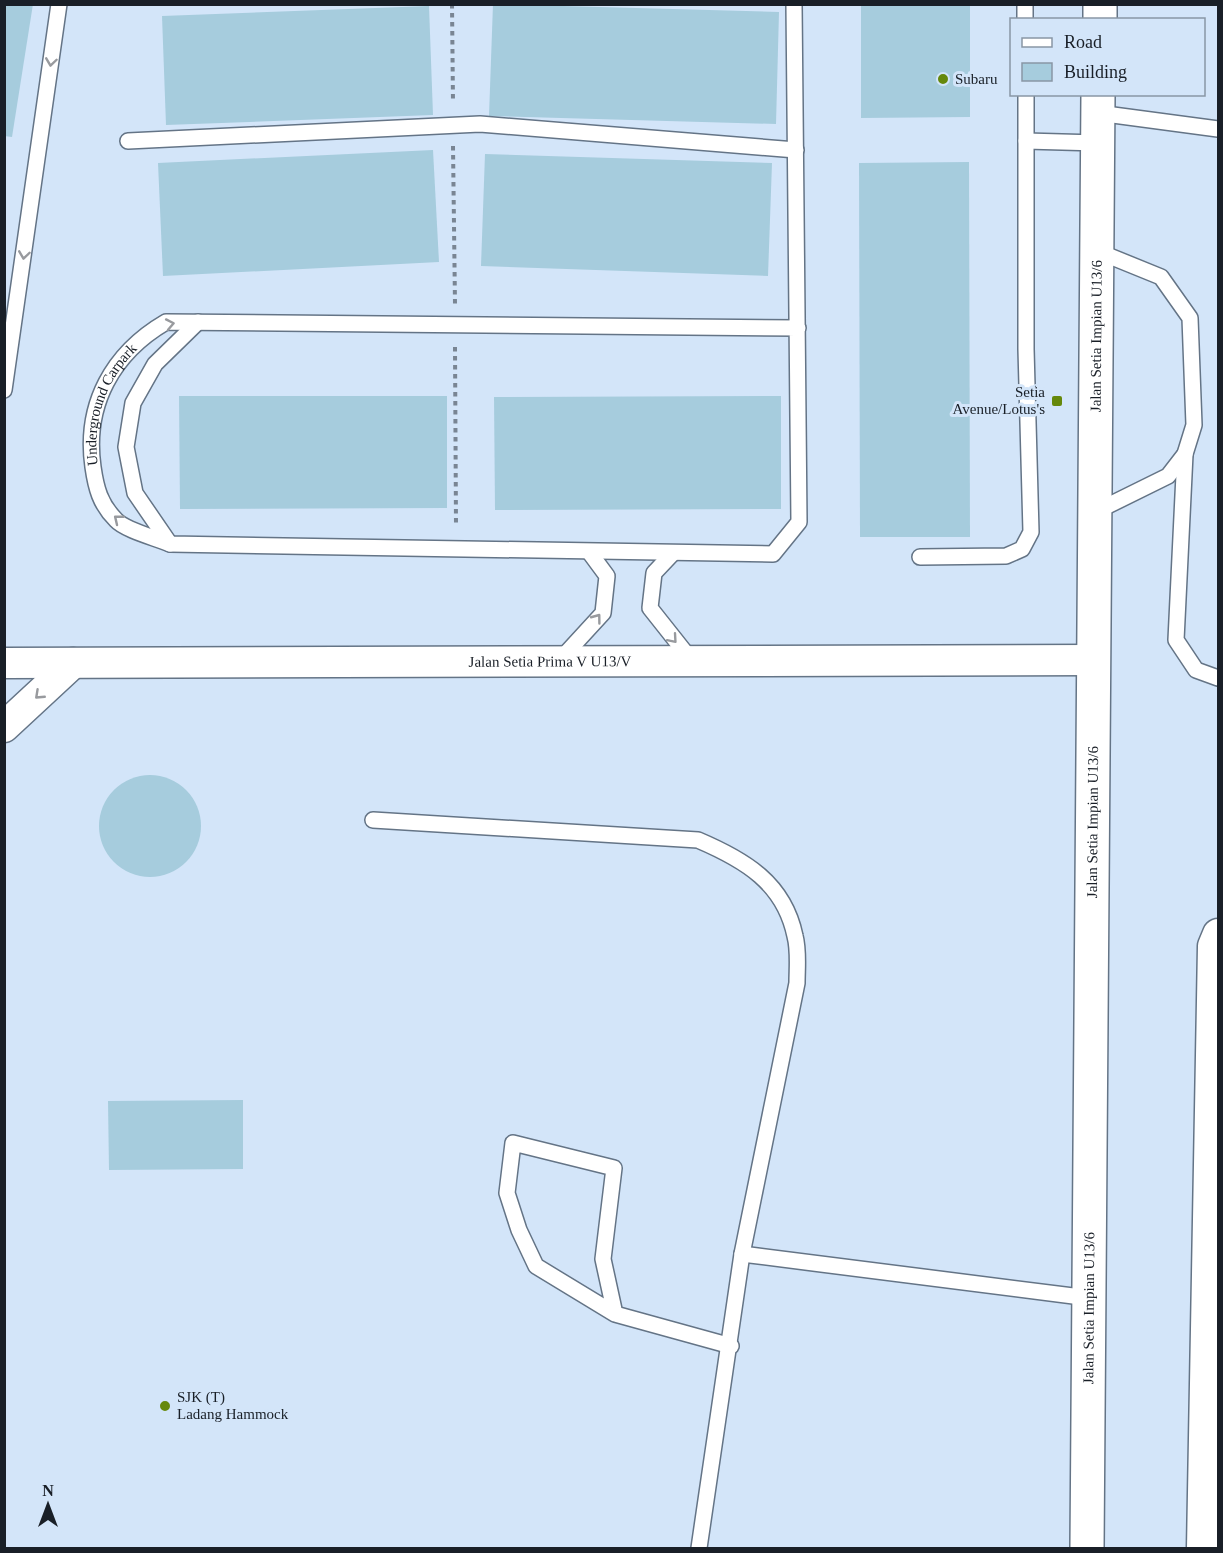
<svg xmlns="http://www.w3.org/2000/svg" width="1223" height="1553" font-family="'Times New Roman',serif">
	<style>
		.building { fill: #a6ccdd }
		.lines { fill: none; stroke-linecap: round; stroke-linejoin: round }
		.service-casing { stroke: #647486; stroke-width: 18 }
		.minor-casing { stroke: #647486; stroke-width: 33 }
		.tertiary-casing { stroke: #647486; stroke-width: 36 }
		.path { stroke: #798593; stroke-width: 4; stroke-dasharray: 4.5 4.5; stroke-linecap: butt }
		.service { stroke: #fff; stroke-width: 15 }
		.minor { stroke: #fff; stroke-width: 30 }
		.tertiary { stroke: #fff; stroke-width: 33 }
		.oneway { stroke: #989a9e }
		.poi-dot { fill: #65880b; stroke: #d3e5f9; stroke-width: 2 }
		.labels { text-anchor: middle; stroke-width: 6; stroke-linejoin: round; paint-order: stroke }
		.poi-label { font-size: 15px; fill: #191f27; stroke: #d3e5f9; text-anchor: start }
		.street-label { font-size: 15px; fill: #191f27; stroke: #d3e5f9 }
	</style>
	<rect width="100%" height="100%" fill="#d3e5f9"/>
	<g class="building">
		<polygon points="4,4 33,4 12,137 4,136"/>
		<polygon points="493,4 779,12 776,124 489,116"/>
		<polygon points="861,4 970,4 970,117 861,118"/>
		<polygon points="429,6 433,115 166,125 162,16"/>
		<polygon points="433,150 439,262 163,276 158,163"/>
		<polygon points="485,154 772,163 768,276 481,266"/>
		<polygon points="969,162 970,537 860,537 859,163"/>
		<polygon points="179,396 447,396 447,508 180,509"/>
		<polygon points="781,396 781,509 495,510 494,397"/>
		<circle cx="150" cy="826" r="51"/>
		<polygon points="243,1100 243,1169 109,1170 108,1101"/>
	</g>
	<g class="lines">
		<defs>
			<g id="service">
				<path id="s1" d="M794 4 799 522 773 554 170 544C156 538 125 530 116 520 100 504 96 488 93 467 84 404 113 353 166 322L798 328"/>
				<polyline points="1025,4 1025,20"/>
				<polyline points="1098,113 1218,129"/>
				<polyline points="128,141 480,124 796,150"/>
				<polyline points="1026,141 1098,143"/>
				<polyline points="4,390 59,4"/>
				<polyline points="1185,454 1176,640 1196,670 1218,678"/>
				<polyline points="1095,512 1168,476 1185,454 1194,425 1190,318 1161,277 1097,251"/>
				<polyline points="170,544 135,493 126,447 133,403 155,364 198,322"/>
				<polyline points="672,554 654,573 650,608 692,661"/>
				<polyline points="920,557 1006,556 1022,549 1031,532 1026,349 1026,94"/>
				<polyline points="558,662 603,613 607,576 590,553"/>
				<path d="M373 820 698 840C745 860 784 883 795 936 799 951 797 968 797 983L742 1254 699 1548"/>
				<polyline points="742,1254 1089,1298"/>
				<polyline points="615,1314 603,1259 614,1168 513,1143 507,1193 519,1230 536,1266 615,1314 731,1346"/>
			</g>
			<g id="minor">
				<path id="s2" d="M4 663 1094 660"/>
				<polyline points="4,727 73,663"/>
				<polyline points="1202,1548 1213,946 1218,934"/>
			</g>
			<g id="tertiary">
				<polyline points="1100,20 1100,4"/>
				<path id="s3" d="M1087 1548 1098 94"/>
			</g>
		</defs>
		<use href="#service" class="service-casing"/>
		<use href="#minor" class="minor-casing"/>
		<use href="#tertiary" class="tertiary-casing"/>
		<g class="path">
			<polyline points="452,4 453,103"/>
			<polyline points="453,146 455,304"/>
			<polyline points="455,347 456,526"/>
		</g>
		<use href="#service" class="service"/>
		<use href="#minor" class="minor"/>
		<use href="#tertiary" class="tertiary"/>
	</g>
	<defs><path id="oneway-chevron" d="M-2-3.5L2.5 0L-2 3.5" fill="none" stroke-width="1.6" stroke-linecap="round" stroke-linejoin="round" transform="scale(1.5)"/></defs>
	<g class="oneway">
		<use href="#oneway-chevron" transform="translate(51 62) rotate(98)"/>
		<use href="#oneway-chevron" transform="translate(24 255) rotate(98)"/>
		<use href="#oneway-chevron" transform="translate(170 324) rotate(-11)"/>
		<use href="#oneway-chevron" transform="translate(118 519) rotate(-141)"/>
		<use href="#oneway-chevron" transform="translate(597 618) rotate(-53)"/>
		<use href="#oneway-chevron" transform="translate(673 639) rotate(49)"/>
		<use href="#oneway-chevron" transform="translate(39 695) rotate(137)"/>
	</g>
	<g class="poi-dot">
		<circle cx="943" cy="79" r="6"/>
		<rect x="1051" y="395" width="12" height="12" rx="3"/>
		<circle cx="165" cy="1406" r="6"/>
	</g>
	<g class="labels">
		<g class="poi-label">
			<text x="955" y="84">Subaru</text>
			<text x="1045" y="397" text-anchor="end">Setia<tspan x="1045" dy="17">Avenue/Lotus's</tspan></text>
			<text x="177" y="1402">SJK (T)<tspan x="177" dy="17">Ladang Hammock</tspan></text>
		</g>
		<g class="street-label">
			<text dy="5" stroke="none"><textPath href="#s3" startOffset="1212">Jalan Setia Impian U13/6</textPath></text>
			<text dy="5" stroke="none"><textPath href="#s1" startOffset="1348">Underground Carpark</textPath></text>
			<text dy="5" stroke="none"><textPath href="#s2" startOffset="546">Jalan Setia Prima V U13/V</textPath></text>
			<text dy="5" stroke="none"><textPath href="#s3" startOffset="726">Jalan Setia Impian U13/6</textPath></text>
			<text dy="5" stroke="none"><textPath href="#s3" startOffset="240">Jalan Setia Impian U13/6</textPath></text>
		</g>
	</g>
	<rect width="1223" height="1553" fill="none" stroke="#191f27" stroke-width="12"/>
	<rect x="1010" y="18" width="195" height="78" fill="#d3e5f9" stroke="#8996a5" stroke-width="1.5"/>
	<rect x="1022" y="38" width="30" height="9" fill="#ffffff" stroke="#8996a5" stroke-width="1.5"/>
	<text x="1064" y="48" font-size="18" fill="#191f27">Road</text>
	<rect x="1022" y="63" width="30" height="18" fill="#a6ccdd" stroke="#8996a5" stroke-width="1.5"/>
	<text x="1064" y="78" font-size="18" fill="#191f27">Building</text>
	<g transform="translate(48 1505)" stroke="#d3e5f9" stroke-width="4.5" paint-order="stroke">
	<path d="M0-4.5L10 22L0 15L-10 22Z" fill="#191f27"/>
	<text y="-9" font-size="16" font-weight="bold" text-anchor="middle" fill="#191f27">N</text>
	</g>
</svg>
